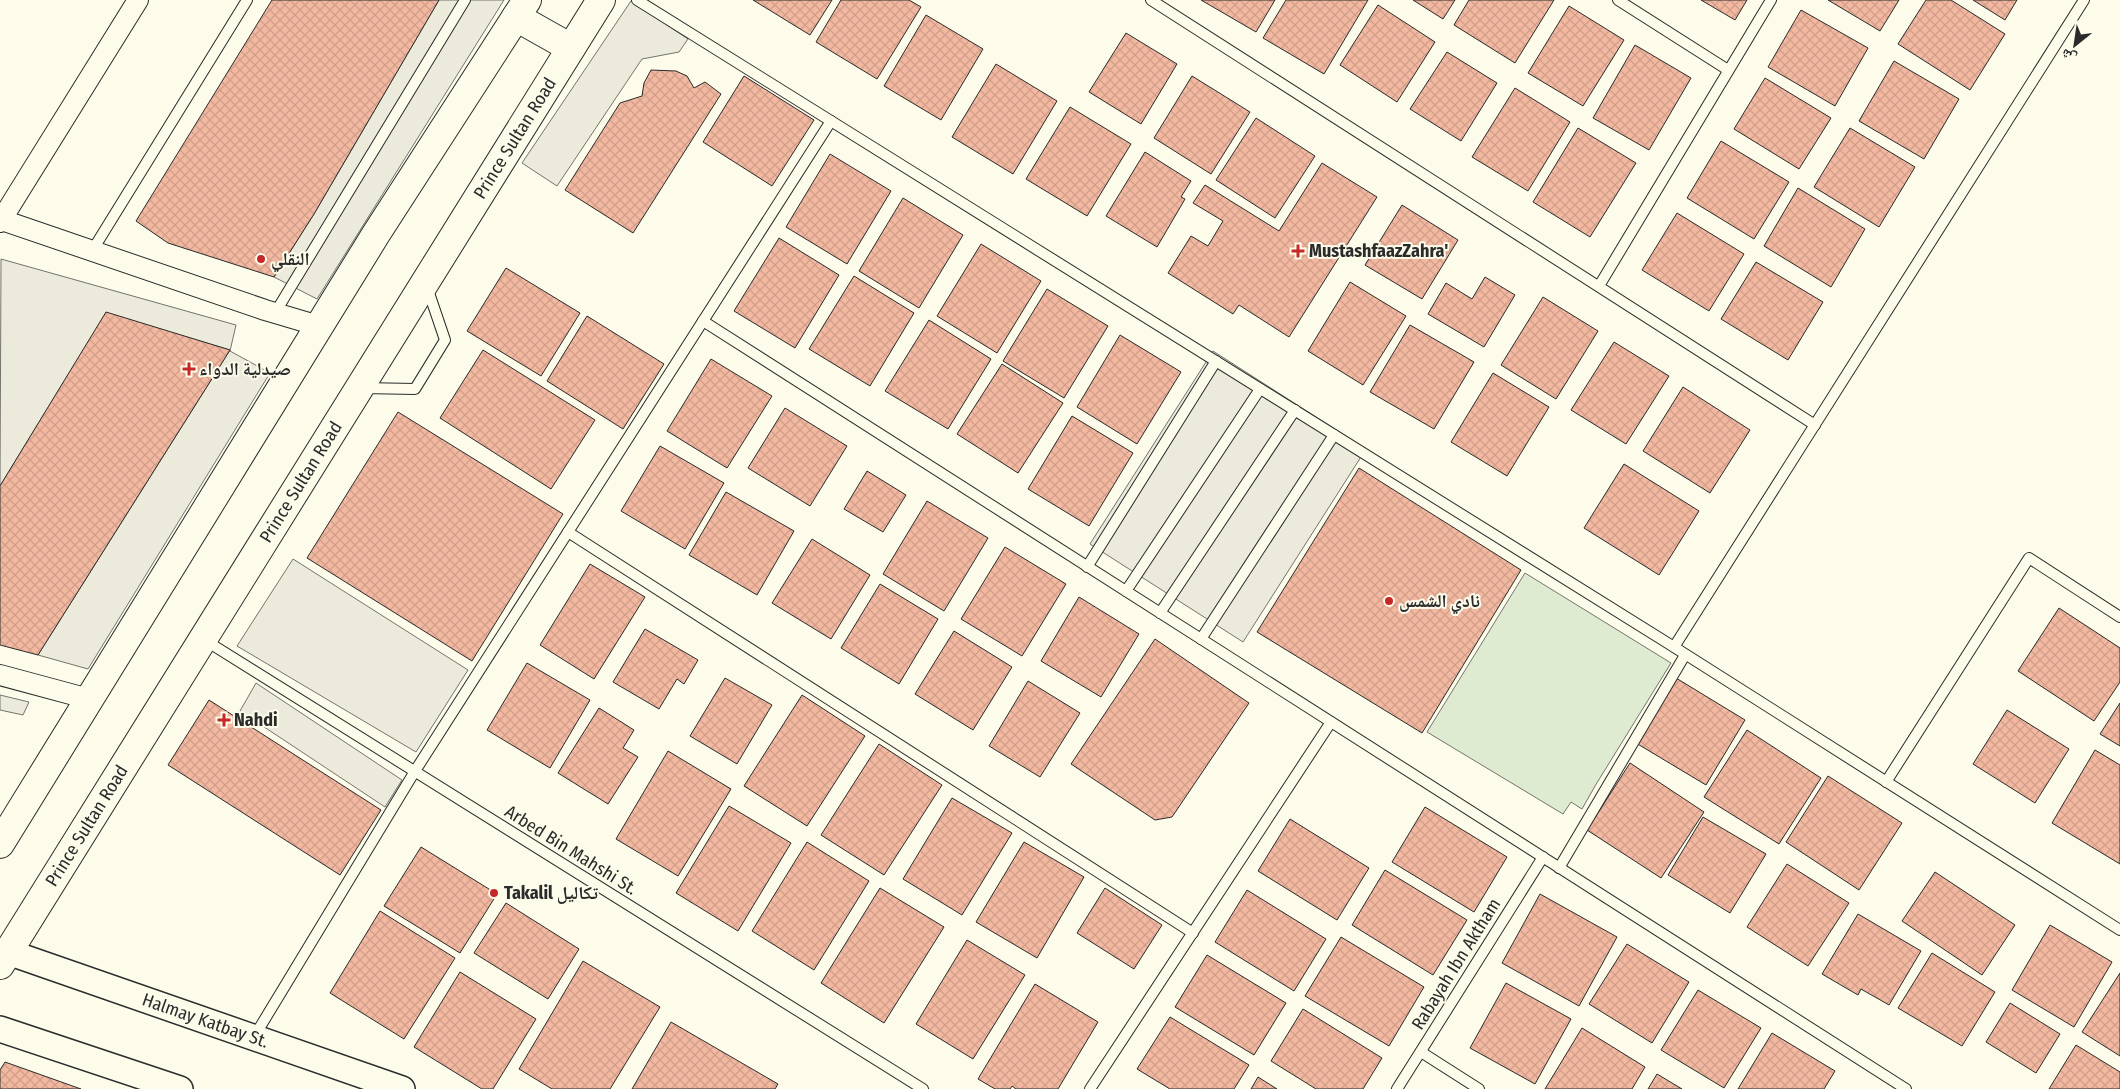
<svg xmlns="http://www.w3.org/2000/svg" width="2120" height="1089" font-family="'Fira Sans Condensed','Noto Naskh Arabic',sans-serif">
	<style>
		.park { fill: #deebd1; stroke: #74746e }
		.parking { fill: #eceadb; stroke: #74746e }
		.building { fill: url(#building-cross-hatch); stroke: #2b2b2b }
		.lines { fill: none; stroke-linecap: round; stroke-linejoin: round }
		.service-casing { stroke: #2b2b2b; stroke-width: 12 }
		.minor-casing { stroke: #2b2b2b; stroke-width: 22 }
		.tertiary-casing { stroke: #2b2b2b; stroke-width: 28 }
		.primary-casing { stroke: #2b2b2b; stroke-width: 30 }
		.service { stroke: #fdfbea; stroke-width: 10 }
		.minor { stroke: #fdfbea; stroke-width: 20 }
		.tertiary { stroke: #fdfbea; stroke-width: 25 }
		.primary { stroke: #fdfbea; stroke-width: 28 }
		.poi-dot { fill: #c62828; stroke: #fdfbea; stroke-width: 2 }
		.labels { text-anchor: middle; stroke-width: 4; stroke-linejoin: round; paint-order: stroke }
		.street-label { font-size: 18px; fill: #2b2b2b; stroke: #fdfbea }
		.poi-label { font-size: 18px; font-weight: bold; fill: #2b2b2b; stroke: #fdfbea; text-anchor: start }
	</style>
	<defs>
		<pattern id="building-cross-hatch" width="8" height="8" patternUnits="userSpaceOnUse" patternTransform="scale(1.25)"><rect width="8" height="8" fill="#f2b8a0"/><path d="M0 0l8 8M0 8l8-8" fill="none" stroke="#d09e8a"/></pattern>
	</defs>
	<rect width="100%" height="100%" fill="#fdfbea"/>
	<polygon class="park" points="1525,573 1671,663 1595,786 1582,809 1571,802 1563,814 1427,732"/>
	<g class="parking">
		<polygon points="439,0 504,0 317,299 274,277 314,214"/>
		<polygon points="631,1 688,39 679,52 642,59 557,186 522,163"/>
		<polygon points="1,259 236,325 230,351 270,373 88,669 38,655 230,350 106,313 0,486"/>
		<polygon points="1213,351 1366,449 1243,642 1090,544"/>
		<polygon points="293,559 468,670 416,752 237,646"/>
		<polygon points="256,683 402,780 385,807 240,711"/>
		<polygon points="0,695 29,702 23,715 0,710"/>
	</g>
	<g class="building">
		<polygon points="272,0 439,0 314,214 274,277 168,243 136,221"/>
		<polygon points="753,0 832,0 810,35"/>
		<polygon points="841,0 909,0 921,7 877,79 816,42"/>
		<polygon points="1201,0 1275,0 1256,32"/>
		<polygon points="1286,0 1368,0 1324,74 1263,38"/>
		<polygon points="1413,0 1455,0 1443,19"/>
		<polygon points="1469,0 1554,0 1515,63 1454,25"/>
		<polygon points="1701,0 1747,0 1735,20"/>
		<polygon points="1828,0 1899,0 1880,31"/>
		<polygon points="1926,0 1951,0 2005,34 1970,90 1898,44"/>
		<polygon points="1973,0 2017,0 2005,20"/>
		<polygon points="1378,5 1435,42 1397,102 1340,65"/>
		<polygon points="1569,6 1624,40 1583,106 1528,73"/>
		<polygon points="1801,10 1868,48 1835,106 1768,67"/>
		<polygon points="926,15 983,49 941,120 884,86"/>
		<polygon points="1126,33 1177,64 1141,124 1089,92"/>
		<polygon points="1635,45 1691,78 1649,150 1593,118"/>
		<polygon points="1447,52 1497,83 1461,141 1410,109"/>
		<polygon points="1894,61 1959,99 1924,159 1859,121"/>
		<polygon points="996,64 1057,101 1013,174 952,137"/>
		<polygon points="651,70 676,71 687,76 694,88 705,82 721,94 633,233 565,190 620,103 642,96 644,83"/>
		<polygon points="744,76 814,120 772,186 703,142"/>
		<polygon points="1192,76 1250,112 1211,174 1154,138"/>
		<polygon points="1765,78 1831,118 1799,169 1734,129"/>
		<polygon points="1515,88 1570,122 1528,191 1472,157"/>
		<polygon points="1070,107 1131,144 1087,216 1026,179"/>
		<polygon points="1256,118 1315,156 1275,218 1216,180"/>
		<polygon points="1578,128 1636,163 1590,237 1533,202"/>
		<polygon points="1850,128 1915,167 1879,227 1814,187"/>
		<polygon points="1721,141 1789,182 1754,239 1687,198"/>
		<polygon points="1145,152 1191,181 1181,197 1185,199 1157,247 1106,216"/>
		<polygon points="830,154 891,191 847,264 786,227"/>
		<polygon points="1322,163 1377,197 1289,337 1239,305 1233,314 1168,273 1191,236 1208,246 1223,221 1193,203 1205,185 1279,231"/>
		<polygon points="1798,188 1865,229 1831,287 1764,246"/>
		<polygon points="903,198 963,235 919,308 859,271"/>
		<polygon points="1402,205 1458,240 1422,299 1365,265"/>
		<polygon points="1677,213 1744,254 1709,311 1642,270"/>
		<polygon points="779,238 839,275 795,348 734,311"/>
		<polygon points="981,244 1041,281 997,353 937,316"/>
		<polygon points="1756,262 1823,302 1788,360 1721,319"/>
		<polygon points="506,268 580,313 541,376 467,331"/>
		<polygon points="854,276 914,313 870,386 809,349"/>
		<polygon points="1485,277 1515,295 1484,347 1428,314 1446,283 1472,299"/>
		<polygon points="1350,282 1406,316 1363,385 1308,351"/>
		<polygon points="1047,289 1108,326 1064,398 1003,361"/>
		<polygon points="1543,297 1598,331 1556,399 1501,365"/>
		<polygon points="106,312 230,350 38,655 0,645 0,486"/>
		<polygon points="587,316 664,364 623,429 547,381"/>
		<polygon points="929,320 991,359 948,429 885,391"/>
		<polygon points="1410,325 1474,362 1434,429 1370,392"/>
		<polygon points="1120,335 1181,372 1137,444 1077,407"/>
		<polygon points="1614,342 1669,376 1626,444 1571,410"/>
		<polygon points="483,350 595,420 551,489 440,418"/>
		<polygon points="711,359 772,396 727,468 667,431"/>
		<polygon points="1002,364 1063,403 1018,473 957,434"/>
		<polygon points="1493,373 1549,407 1507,476 1451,442"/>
		<polygon points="1683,387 1750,430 1710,493 1643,451"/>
		<polygon points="785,408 847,446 810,506 748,468"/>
		<polygon points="398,412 563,514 472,661 307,558"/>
		<polygon points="1072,416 1133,453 1089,526 1028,489"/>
		<polygon points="660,446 724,483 685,549 621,511"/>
		<polygon points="1624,464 1699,511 1659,575 1584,528"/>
		<polygon points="1359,468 1521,570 1422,733 1257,632"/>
		<polygon points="867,471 906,495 883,532 844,509"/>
		<polygon points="726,492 794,531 757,595 689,555"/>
		<polygon points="927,501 988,538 944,611 883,574"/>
		<polygon points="812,539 870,575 831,639 772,603"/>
		<polygon points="1005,547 1066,584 1022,656 961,619"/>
		<polygon points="590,564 645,597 594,679 540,645"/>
		<polygon points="880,584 938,619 899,684 841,648"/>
		<polygon points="1079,597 1139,634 1101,697 1041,661"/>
		<polygon points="2059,608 2120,648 2120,682 2094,721 2018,671"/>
		<polygon points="645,629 698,660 684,684 677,679 659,709 613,682"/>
		<polygon points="954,631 1012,667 973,730 915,694"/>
		<polygon points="1155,639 1249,703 1172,817 1155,820 1071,764"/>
		<polygon points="527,663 590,700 550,768 487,730"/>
		<polygon points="725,678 772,705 737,764 690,736"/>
		<polygon points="1676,678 1745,720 1706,785 1636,743"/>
		<polygon points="1028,681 1080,713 1040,777 989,746"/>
		<polygon points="802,695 865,736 807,826 744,786"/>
		<polygon points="209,700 381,810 340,875 168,765"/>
		<polygon points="2120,703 2120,746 2100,734"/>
		<polygon points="599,708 634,730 623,748 638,757 608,804 558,773"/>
		<polygon points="2007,710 2069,749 2035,803 1973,764"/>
		<polygon points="1747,730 1821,778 1779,844 1704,797"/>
		<polygon points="879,744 942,785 884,875 821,835"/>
		<polygon points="2095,750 2120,765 2120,864 2052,823"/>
		<polygon points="668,751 731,789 678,876 616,839"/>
		<polygon points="1630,763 1704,812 1661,878 1587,830"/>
		<polygon points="1828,776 1902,823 1859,890 1786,842"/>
		<polygon points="952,798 1012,833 962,915 903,879"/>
		<polygon points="729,806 791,843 738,931 676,893"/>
		<polygon points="1425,807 1507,857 1474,912 1392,862"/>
		<polygon points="1703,817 1766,854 1730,913 1668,875"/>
		<polygon points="1290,819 1369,868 1337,920 1258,871"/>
		<polygon points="807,842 869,881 814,970 752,931"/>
		<polygon points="1024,842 1084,877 1037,958 976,922"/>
		<polygon points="421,847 497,894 460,953 384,906"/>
		<polygon points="1787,864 1849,903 1808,966 1747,927"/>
		<polygon points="1385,870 1467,920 1433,975 1352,925"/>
		<polygon points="1935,872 2015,925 1982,975 1902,921"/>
		<polygon points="880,888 944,927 884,1023 821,983"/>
		<polygon points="1105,888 1162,925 1134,969 1077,933"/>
		<polygon points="1247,890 1326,939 1294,991 1215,942"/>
		<polygon points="1540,894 1617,937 1579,1006 1502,963"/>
		<polygon points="506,903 579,949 548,999 474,953"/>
		<polygon points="380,911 455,958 404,1039 330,993"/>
		<polygon points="1858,914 1921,951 1889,1005 1861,989 1858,995 1822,974"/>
		<polygon points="2050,925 2112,962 2074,1027 2012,990"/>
		<polygon points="1341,937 1424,987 1389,1046 1305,996"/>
		<polygon points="967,940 1025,975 973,1059 916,1024"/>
		<polygon points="1627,944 1689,982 1652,1043 1589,1004"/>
		<polygon points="1932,953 1995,992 1962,1046 1898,1008"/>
		<polygon points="1207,955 1286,1003 1254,1055 1175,1007"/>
		<polygon points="583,961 660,1007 610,1089 552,1089 519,1069"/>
		<polygon points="460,972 536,1019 493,1089 482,1089 414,1047"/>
		<polygon points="2120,973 2120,1056 2082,1032"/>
		<polygon points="1506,983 1571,1019 1535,1084 1470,1048"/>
		<polygon points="1035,984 1098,1022 1058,1089 1016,1089 1012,1086 1010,1089 995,1089 978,1079"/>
		<polygon points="1698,990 1761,1028 1724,1088 1661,1050"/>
		<polygon points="2010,1003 2060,1034 2036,1073 1986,1042"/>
		<polygon points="1303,1009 1382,1058 1363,1089 1316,1089 1271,1061"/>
		<polygon points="1170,1017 1249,1065 1234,1089 1170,1089 1137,1069"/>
		<polygon points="671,1022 778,1084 775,1089 632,1089"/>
		<polygon points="1582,1028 1645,1067 1632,1089 1545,1089"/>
		<polygon points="1772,1033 1835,1071 1824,1089 1738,1089"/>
		<polygon points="2076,1045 2120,1072 2120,1089 2049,1089"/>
		<polygon points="5,1062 81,1089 0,1089 0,1070"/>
		<polygon points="1657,1074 1682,1089 1648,1089"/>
		<polygon points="1258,1077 1277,1089 1251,1089"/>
	</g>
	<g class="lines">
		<defs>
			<g id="service">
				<polyline points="637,0 1674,647"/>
				<polyline points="1151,0 1815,425"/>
				<polyline points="1618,0 1728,70"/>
				<polyline points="2084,0 1674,647 2120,930"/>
				<polyline points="92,251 247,0"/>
				<polyline points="1599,286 1771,0"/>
				<polyline points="275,313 465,0"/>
				<polyline points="703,321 1906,1089"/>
				<polyline points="362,388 415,389 445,340 427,287"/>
				<polyline points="568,532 1193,933"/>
				<polyline points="1087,567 1216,361"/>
				<polyline points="1126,591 1260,389"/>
				<polyline points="1160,613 1295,410"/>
				<polyline points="203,639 923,1089"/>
				<polyline points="1201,639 1334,435"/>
				<polyline points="1886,782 2029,558 2120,617"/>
				<polyline points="1559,868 1685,655"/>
				<polyline points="254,1037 415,771 831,121"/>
				<polyline points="1421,1052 1479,1089"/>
				<polyline points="1090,1089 1331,722"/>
				<polyline points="1397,1089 1543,857"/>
			</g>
			<g id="minor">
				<polyline points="2,220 265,310 319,326"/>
				<polyline points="0,222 138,0"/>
				<polyline points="0,675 89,699"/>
			</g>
			<g id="tertiary">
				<path id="s1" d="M8 952 402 1089"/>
				<polyline points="0,1029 180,1089"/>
			</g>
			<g id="primary">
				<polyline points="516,17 571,48"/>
				<polyline points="0,844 376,234 527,0"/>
				<path id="s2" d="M0 965 601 0"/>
			</g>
		</defs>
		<use href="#service" class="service-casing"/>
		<use href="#minor" class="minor-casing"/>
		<use href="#tertiary" class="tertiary-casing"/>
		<use href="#primary" class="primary-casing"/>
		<use href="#service" class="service"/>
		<use href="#minor" class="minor"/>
		<use href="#tertiary" class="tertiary"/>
		<use href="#primary" class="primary"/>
	</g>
	<g class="poi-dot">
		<path d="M1295.5 243.5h5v5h5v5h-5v5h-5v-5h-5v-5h5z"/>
		<circle cx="261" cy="259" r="5"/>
		<path d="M186.5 361.5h5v5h5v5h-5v5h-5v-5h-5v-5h5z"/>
		<circle cx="1389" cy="601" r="5"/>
		<path d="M221.5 712.5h5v5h5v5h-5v5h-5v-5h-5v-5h5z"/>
		<circle cx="494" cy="893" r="5"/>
	</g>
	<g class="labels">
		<g class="street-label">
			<text dy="6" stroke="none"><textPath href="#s2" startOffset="974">Prince Sultan Road</textPath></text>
			<text dy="6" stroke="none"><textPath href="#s2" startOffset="569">Prince Sultan Road</textPath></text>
			<text dy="6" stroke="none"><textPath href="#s2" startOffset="164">Prince Sultan Road</textPath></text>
			<text transform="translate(571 850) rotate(32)" y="6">Arbed Bin Mahshi St.</text>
			<text transform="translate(1456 964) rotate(-58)" y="6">Rabayah Ibn Aktham</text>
			<text dy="6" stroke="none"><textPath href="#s1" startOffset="209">Halmay Katbay St.</textPath></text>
		</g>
		<g class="poi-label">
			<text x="1309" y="257">MustashfaazZahra'</text>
			<text x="271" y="265">النقلي</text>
			<text x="199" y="375">صيدلية الدواء</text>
			<text x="1399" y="607">نادي الشمس</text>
			<text x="234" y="726">Nahdi</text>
			<text x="504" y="899">Takalil تكاليل</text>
		</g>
	</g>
	<g transform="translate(2075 45) rotate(210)" stroke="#fdfbea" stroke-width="4" paint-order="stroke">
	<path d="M0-4L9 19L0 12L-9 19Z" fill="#2b2b2b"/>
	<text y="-8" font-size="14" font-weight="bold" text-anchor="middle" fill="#2b2b2b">ش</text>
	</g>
</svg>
